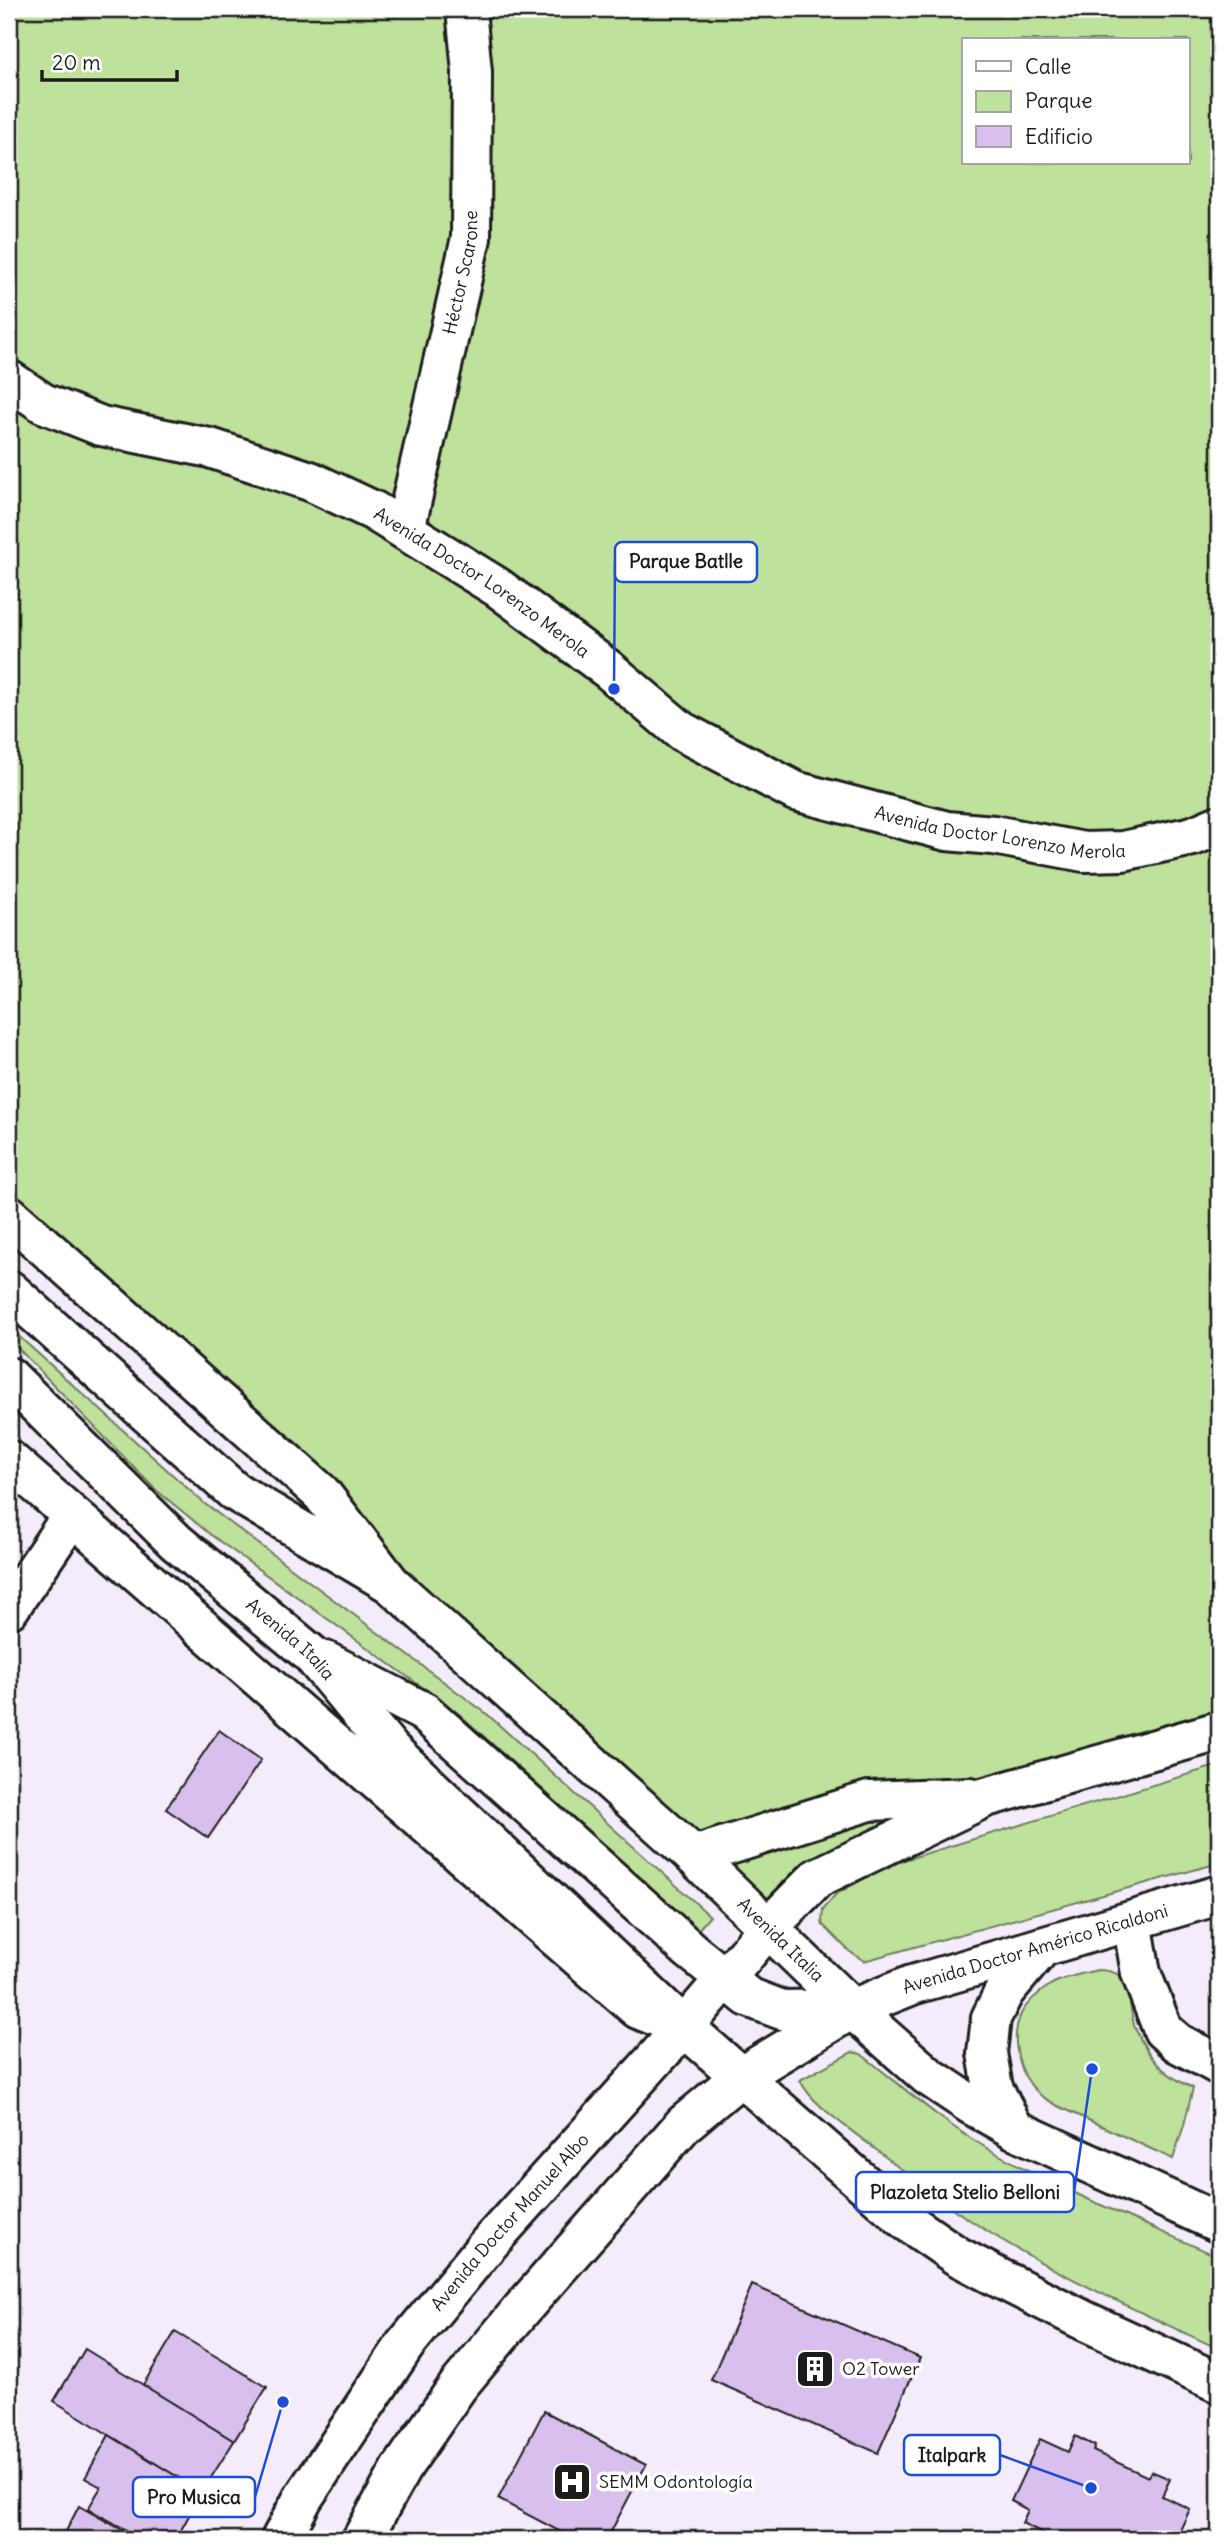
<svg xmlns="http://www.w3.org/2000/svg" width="1228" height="2548" font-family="Delius,sans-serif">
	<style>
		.green { fill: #bee19b; stroke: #6d7e5c; stroke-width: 2; fill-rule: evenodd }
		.building { fill: #d9bfed; stroke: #1c1c1c; stroke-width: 2 }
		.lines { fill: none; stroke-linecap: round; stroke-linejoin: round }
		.minor-casing { stroke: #1c1c1c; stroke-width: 44 }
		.major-casing { stroke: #1c1c1c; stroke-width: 44 }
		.minor { stroke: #fff; stroke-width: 38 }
		.major { stroke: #fff; stroke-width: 38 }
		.labels { text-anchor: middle; stroke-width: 7; stroke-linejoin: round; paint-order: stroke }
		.street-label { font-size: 18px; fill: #1c1c1c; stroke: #fff }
		.poi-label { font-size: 18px; fill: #1c1c1c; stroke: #fff; text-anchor: start }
		.leader { fill: none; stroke: #1d4ed8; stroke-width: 2.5 }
		.callout-dot { fill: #1d4ed8; stroke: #fff; stroke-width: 2.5 }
		.callout { fill: #fff; stroke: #1d4ed8; stroke-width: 2.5 }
		.callout-label { font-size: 19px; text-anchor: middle; font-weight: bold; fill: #1c1c1c }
	</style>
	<rect width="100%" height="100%" fill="#f4ecfa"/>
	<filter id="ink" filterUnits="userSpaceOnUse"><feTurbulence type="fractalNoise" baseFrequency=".0143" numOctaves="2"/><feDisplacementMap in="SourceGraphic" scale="14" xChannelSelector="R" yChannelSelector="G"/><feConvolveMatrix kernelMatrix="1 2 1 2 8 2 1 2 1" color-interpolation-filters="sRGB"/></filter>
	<g filter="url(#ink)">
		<g class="green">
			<path d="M9 9H1219V1731L986 1797 768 1928 9 1215ZM964 40H1188V163H964Z"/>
			<polygon points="9,1331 14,1332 205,1504 487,1714 710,1916 698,1930 458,1713 211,1535 155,1489 9,1339"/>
			<polygon points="1219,1765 1219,1863 864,1961 849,1951 822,1924 823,1909 836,1894 891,1864"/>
			<path d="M1097 1970C1140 1970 1124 2003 1136 2030 1149 2059 1164 2075 1193 2088L1184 2125 1173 2159 1056 2105C1050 2101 1043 2098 1038 2093 1018 2074 1009 2037 1022 2012 1028 2002 1041 1991 1050 1985 1063 1977 1082 1974 1097 1970Z"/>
			<path d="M852 2052 861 2054C902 2086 940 2121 985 2147 1060 2190 1141 2222 1219 2257V2349C1127 2306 1030 2263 946 2204 919 2185 893 2162 866 2142 846 2126 811 2104 800 2080Z"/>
		</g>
		<g class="building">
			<polygon points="219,1730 261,1760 208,1838 166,1809"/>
			<polygon points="752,2285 920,2358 878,2453 711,2380"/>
			<polygon points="175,2332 267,2387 234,2441 143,2385"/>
			<polygon points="85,2349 234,2441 202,2492 54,2401"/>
			<polygon points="544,2411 646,2465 607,2539 574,2539 498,2499"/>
			<polygon points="109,2435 202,2492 176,2539 143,2539 88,2509 101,2487 85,2478"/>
			<polygon points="1075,2436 1095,2446 1093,2451 1148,2477 1151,2471 1170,2479 1162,2496 1190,2509 1176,2539 1055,2539 1022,2523 1028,2510 1011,2501 1040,2439 1068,2452"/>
			<polygon points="79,2506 138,2539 62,2539"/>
		</g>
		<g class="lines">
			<defs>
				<g id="minor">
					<path id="s1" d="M9 380 43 403 101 426 210 448 310 481 374 511 497 587 609 670 681 731 795 791 947 831 994 835 1084 852 1123 851 1193 836 1219 825"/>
					<path id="s2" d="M405 530 471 238 472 72 466 9"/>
					<polyline points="9,1215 321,1493 391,1584"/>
					<polyline points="9,1460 638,2009 670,2022"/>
					<polyline points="9,1609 71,1517"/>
					<polyline points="694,1856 869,1801 970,1797"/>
					<polyline points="1132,1921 1141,1973 1163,2030 1178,2043 1219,2065"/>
					<path id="s3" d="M281 2539 303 2498 405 2345 483 2250 684 2027 768 1928 817 1878 986 1797 1219 1731"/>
					<path id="s4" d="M362 2539 401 2469 458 2386 522 2309 684 2124 740 2077 852 2009 912 1985 1219 1895"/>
				</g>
				<g id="major">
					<path id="s5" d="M9 1290 234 1491 391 1584 694 1856 852 2009 928 2076 970 2104 1014 2129 1219 2223"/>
					<path id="s6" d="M9 1377 176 1542 311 1654 391 1750 684 2027 908 2222 957 2256 1003 2280 1085 2321 1219 2383"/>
					<polyline points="325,1661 424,1712 691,1951 748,1997 782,2010 852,2009"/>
					<polyline points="1014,2129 993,2088 987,2053 991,2018 1004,1992 1042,1947"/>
				</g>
			</defs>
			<use href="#minor" class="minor-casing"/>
			<use href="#major" class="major-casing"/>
			<use href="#minor" class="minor"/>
			<use href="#major" class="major"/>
		</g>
	</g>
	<defs>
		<symbol id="building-square" viewBox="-11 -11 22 22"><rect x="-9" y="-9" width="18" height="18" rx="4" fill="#1c1c1c" stroke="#fff"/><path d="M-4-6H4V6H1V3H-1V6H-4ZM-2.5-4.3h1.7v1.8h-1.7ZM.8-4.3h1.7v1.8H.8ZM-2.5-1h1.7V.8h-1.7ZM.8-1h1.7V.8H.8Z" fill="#fff"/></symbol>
		<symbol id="hospital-square" viewBox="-11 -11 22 22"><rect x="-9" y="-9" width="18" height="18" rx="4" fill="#1c1c1c" stroke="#fff"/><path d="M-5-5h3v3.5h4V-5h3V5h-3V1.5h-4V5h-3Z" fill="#fff"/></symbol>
	</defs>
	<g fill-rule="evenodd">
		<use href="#building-square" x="793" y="2347" width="44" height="44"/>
		<use href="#hospital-square" x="550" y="2460" width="44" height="44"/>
	</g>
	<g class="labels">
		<g class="street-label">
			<text dy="6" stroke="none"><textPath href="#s2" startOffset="264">Héctor Scarone</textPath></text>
			<text dy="6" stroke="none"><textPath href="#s1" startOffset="520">Avenida Doctor Lorenzo Merola</textPath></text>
			<text dy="6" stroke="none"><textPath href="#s1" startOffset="1108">Avenida Doctor Lorenzo Merola</textPath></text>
			<text dy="6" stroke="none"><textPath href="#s6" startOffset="385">Avenida Italia</textPath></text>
			<text dy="6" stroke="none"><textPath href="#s5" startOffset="1012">Avenida Italia</textPath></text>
			<text dy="6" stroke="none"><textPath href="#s4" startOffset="924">Avenida Doctor Américo Ricaldoni</textPath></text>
			<text dy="6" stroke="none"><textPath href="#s3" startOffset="392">Avenida Doctor Manuel Albo</textPath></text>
		</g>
		<g class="poi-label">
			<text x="842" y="2375">O2 Tower</text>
			<text x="599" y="2488">SEMM Odontología</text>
		</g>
	</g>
	<path class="leader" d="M614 689L615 562M1092 2069L1074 2192M1091 2488L1000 2455M283 2402L255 2497"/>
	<g class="callout-dot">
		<circle cx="614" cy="689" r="7"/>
		<circle cx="1092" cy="2069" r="7"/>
		<circle cx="1091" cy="2488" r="7"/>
		<circle cx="283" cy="2402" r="7"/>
	</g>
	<g class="callout">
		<rect x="615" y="542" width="142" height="40" rx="7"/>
		<rect x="856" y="2172" width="218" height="40" rx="7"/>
		<rect x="904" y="2435" width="96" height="40" rx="7"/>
		<rect x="133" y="2477" width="122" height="40" rx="7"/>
	</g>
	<g class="callout-label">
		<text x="686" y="568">Parque Batlle</text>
		<text x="965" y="2199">Plazoleta Stelio Belloni</text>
		<text x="952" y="2462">Italpark</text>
		<text x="194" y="2504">Pro Musica</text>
	</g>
	<rect width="1228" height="2548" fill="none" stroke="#fff" stroke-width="35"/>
	<rect x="18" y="18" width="1193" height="2513" fill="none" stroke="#1c1c1c" stroke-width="2.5" filter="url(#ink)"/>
	<rect x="962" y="38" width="228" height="126" fill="#ffffff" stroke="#a4a4a4" stroke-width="2"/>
	<rect x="976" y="61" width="35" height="10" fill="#ffffff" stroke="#a4a4a4" stroke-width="2"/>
	<text x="1025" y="74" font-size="21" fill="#1c1c1c">Calle</text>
	<rect x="976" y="91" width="35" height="21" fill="#bee19b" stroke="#a4a4a4" stroke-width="2"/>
	<text x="1025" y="108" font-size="21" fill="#1c1c1c">Parque</text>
	<rect x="976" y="126" width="35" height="21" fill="#d9bfed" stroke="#a4a4a4" stroke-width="2"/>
	<text x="1025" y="144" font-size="21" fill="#1c1c1c">Edificio</text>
	<path d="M42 70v10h135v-10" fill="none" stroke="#1c1c1c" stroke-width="3.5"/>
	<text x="52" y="70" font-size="21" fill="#1c1c1c" stroke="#ffffff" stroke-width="5" paint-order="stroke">20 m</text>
</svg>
